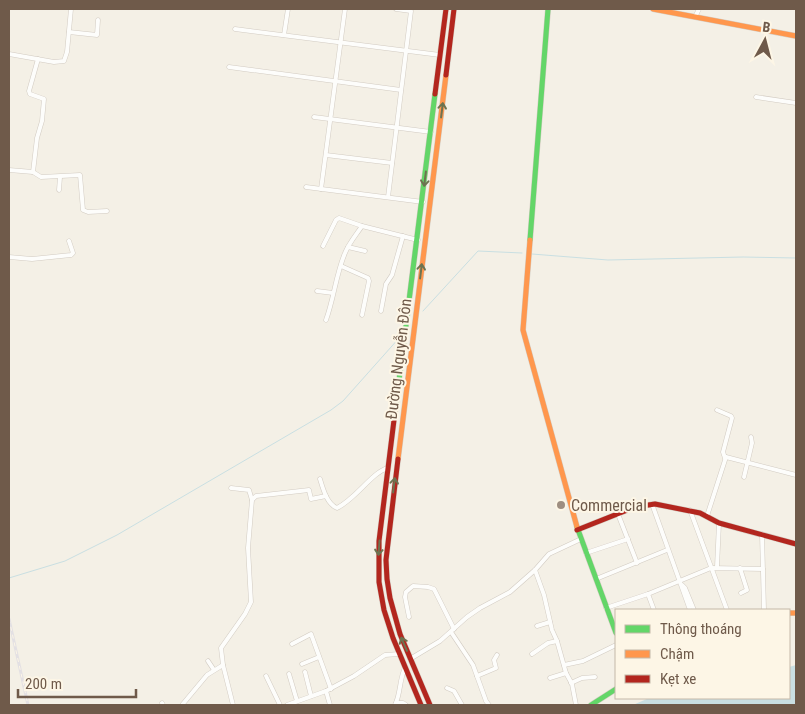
<svg xmlns="http://www.w3.org/2000/svg" width="805" height="714" font-family="'Roboto Condensed',sans-serif">
	<style>
		.water { fill: #c9dfe2 }
		.lines { fill: none; stroke-linecap: round; stroke-linejoin: round }
		.stream { stroke: #c9dfe2; stroke-width: 1 }
		.street-casing { stroke: #d2cbc2; stroke-width: 5 }
		.fast-casing { stroke: #d4ccc3; stroke-width: 6 }
		.slow-casing { stroke: #d4ccc3; stroke-width: 6 }
		.jam-casing { stroke: #d4ccc3; stroke-width: 6 }
		.street { stroke: #fdfdfb; stroke-width: 4 }
		.fast { stroke: #63d668; stroke-width: 5 }
		.slow { stroke: #ff974d; stroke-width: 5 }
		.jam { stroke: #b3261e; stroke-width: 5 }
		.rail-casing { stroke: #e3e0e3; stroke-width: 3 }
		.rail { stroke: #fdf6e6; stroke-width: 1; stroke-dasharray: 4; stroke-linecap: butt }
		.oneway { stroke: #6d7350 }
		.poi-dot { fill: #9e8e81; stroke: #fdf6e6; stroke-width: 2 }
		.labels { text-anchor: middle; stroke-width: 4; stroke-linejoin: round; paint-order: stroke }
		.street-label { font-size: 16px; fill: #6f5a4a; stroke: #fdf6e6 }
		.poi-label { font-size: 16px; fill: #6f5a4a; stroke: #fdf6e6; text-anchor: start }
	</style>
	<rect width="100%" height="100%" fill="#f4f0e6"/>
	<polygon class="water" points="796,665 796,705 633,705 649,698 789,698 789,667"/>
	<g class="lines">
		<g class="stream">
			<polyline points="532,254 608,260 743,257 796,258"/>
			<polyline points="423,311 478,251 522,253"/>
			<polyline points="9,578 65,561 117,535 331,410 343,401 400,337"/>
		</g>
		<defs>
			<g id="street">
				<polyline points="695,17 699,9"/>
				<polyline points="235,29 440,55"/>
				<polyline points="69,32 97,35 98,20"/>
				<polyline points="284,35 288,9"/>
				<polyline points="9,54 54,62 64,61 67,52 71,9"/>
				<polyline points="229,67 401,90"/>
				<polyline points="756,97 796,103"/>
				<polyline points="314,117 431,132"/>
				<polyline points="326,155 392,163"/>
				<polyline points="9,170 33,172 41,177 80,175 83,210 88,212 107,211"/>
				<polyline points="33,172 37,138 42,121 44,99 30,94 29,91 38,59"/>
				<polyline points="306,187 423,202"/>
				<polyline points="321,189 345,9"/>
				<polyline points="59,190 60,177"/>
				<polyline points="388,197 411,11 396,9"/>
				<polyline points="323,246 336,220 339,218 362,226 418,240"/>
				<polyline points="348,247 365,251"/>
				<polyline points="9,257 32,259 71,255 73,253 69,241"/>
				<polyline points="341,266 368,278 369,281 362,315"/>
				<polyline points="317,291 333,293"/>
				<polyline points="381,311 386,284 392,275 403,236"/>
				<path d="M326 320C334 298 336 274 345 253 349 243 356 235 362 226"/>
				<polyline points="717,410 731,416 732,418 723,452 725,458"/>
				<polyline points="744,477 752,443 751,437"/>
				<path d="M320 479C323 489 327 504 337 508 356 499 372 472 388 468"/>
				<polyline points="231,488 249,490 252,500 248,548 251,602 245,614 221,648 223,665 233,705"/>
				<polyline points="252,500 256,496 309,490 311,499 326,496"/>
				<polyline points="652,504 690,610"/>
				<polyline points="690,510 727,610"/>
				<polyline points="618,514 637,563"/>
				<polyline points="707,516 726,457 796,475"/>
				<polyline points="762,534 764,610"/>
				<polyline points="586,553 628,539"/>
				<polyline points="717,567 719,523"/>
				<polyline points="740,568 747,590 741,593"/>
				<polyline points="535,570 544,595 552,630 557,641 566,673 572,684 576,705"/>
				<polyline points="596,579 667,550"/>
				<polyline points="682,585 685,588 694,610"/>
				<polyline points="648,594 654,610"/>
				<polyline points="606,608 648,594 711,568 763,569"/>
				<polyline points="409,617 405,597 406,592 413,586 428,587 434,589 454,629"/>
				<polyline points="537,626 550,622"/>
				<polyline points="451,632 473,665 486,701 489,705"/>
				<polyline points="292,644 311,634 331,689"/>
				<polyline points="532,654 548,643 557,641"/>
				<polyline points="410,659 440,641 467,617 480,608 510,592 535,570 549,554 581,539"/>
				<polyline points="208,661 214,670"/>
				<polyline points="302,664 319,657"/>
				<polyline points="564,665 583,661 616,645"/>
				<polyline points="305,672 311,696"/>
				<polyline points="289,674 297,701"/>
				<polyline points="266,676 280,705"/>
				<polyline points="477,676 496,668 494,660 497,655"/>
				<polyline points="550,678 566,673"/>
				<polyline points="571,683 582,678 595,677"/>
				<polyline points="447,688 454,691 462,705"/>
				<polyline points="326,691 330,705"/>
				<polyline points="162,703 163,705"/>
				<polyline points="396,703 403,703 406,705"/>
				<polyline points="182,705 207,675 223,665"/>
				<polyline points="287,705 326,691 354,676 385,655 399,654"/>
				<path d="M395 705C401 693 399 680 405 668"/>
			</g>
			<g id="fast">
				<polyline points="530,240 548,9"/>
				<polyline points="395,412 435,94"/>
				<polyline points="577,527 616,633"/>
				<polyline points="591,705 616,689"/>
			</g>
			<g id="slow">
				<polyline points="653,9 796,36"/>
				<polyline points="530,240 523,330 577,527"/>
				<polyline points="398,459 446,75"/>
				<polyline points="789,613 796,613"/>
			</g>
			<g id="jam">
				<polyline points="446,75 454,9"/>
				<polyline points="435,94 446,9"/>
				<polyline points="395,412 379,541 379,582 384,610 393,638 421,705"/>
				<polyline points="398,459 386,560 387,579 390,598 400,634 430,705"/>
				<polyline points="577,530 635,507 655,504 700,513 719,523 796,544"/>
			</g>
		</defs>
		<use href="#street" class="street-casing"/>
		<use href="#fast" class="fast-casing"/>
		<use href="#slow" class="slow-casing"/>
		<use href="#jam" class="jam-casing"/>
		<use href="#street" class="street"/>
		<use href="#fast" class="fast"/>
		<use href="#slow" class="slow"/>
		<use href="#jam" class="jam"/>
		<defs>
			<polyline id="rail" points="9,619 28,705"/>
		</defs>
		<use href="#rail" class="rail-casing"/>
		<use href="#rail" class="rail"/>
	</g>
	<defs><path id="oneway-shaft" d="M-6 0H5M1.5-3L5.5 0L1.5 3" fill="none" stroke-width="1.6" stroke-linecap="round" stroke-linejoin="round" transform="scale(1.25)"/></defs>
	<g class="oneway">
		<use href="#oneway-shaft" transform="translate(442 110) rotate(-83)"/>
		<use href="#oneway-shaft" transform="translate(425 179) rotate(97)"/>
		<use href="#oneway-shaft" transform="translate(421 271) rotate(-83)"/>
		<use href="#oneway-shaft" transform="translate(394 485) rotate(-83)"/>
		<use href="#oneway-shaft" transform="translate(379 548) rotate(94)"/>
		<use href="#oneway-shaft" transform="translate(404 644) rotate(-113)"/>
	</g>
	<circle class="poi-dot" cx="561" cy="505" r="5"/>
	<g class="labels">
		<g class="street-label">
			<text transform="translate(398 359) rotate(-83)" y="6">Đường Nguyễn Đôn</text>
		</g>
		<g class="poi-label">
			<text x="571" y="511">Commercial</text>
		</g>
	</g>
	<rect width="805" height="714" fill="none" stroke="#6f5a4a" stroke-width="20"/>
	<rect x="615" y="609" width="175" height="90" fill="#fdf6e6" stroke="#c4b8a8"/>
	<rect x="625" y="625" width="25" height="8" fill="#63d668" stroke="#c4b8a8"/>
	<text x="660" y="634" font-size="15" fill="#6f5a4a">Thông thoáng</text>
	<rect x="625" y="650" width="25" height="8" fill="#ff974d" stroke="#c4b8a8"/>
	<text x="660" y="659" font-size="15" fill="#6f5a4a">Chậm</text>
	<rect x="625" y="675" width="25" height="8" fill="#b3261e" stroke="#c4b8a8"/>
	<text x="660" y="684" font-size="15" fill="#6f5a4a">Kẹt xe</text>
	<g transform="translate(765 40) rotate(7)" stroke="#fdf6e6" stroke-width="4" paint-order="stroke">
	<path d="M0-4L9 19L0 12L-9 19Z" fill="#6f5a4a"/>
	<text y="-8" font-size="14" font-weight="bold" text-anchor="middle" fill="#6f5a4a">B</text>
	</g>
	<path d="M18 689v8h118v-8" fill="none" stroke="#6f5a4a" stroke-width="2.5"/>
	<text x="25" y="689" font-size="15" fill="#6f5a4a" stroke="#fdf6e6" stroke-width="4" paint-order="stroke">200 m</text>
</svg>
